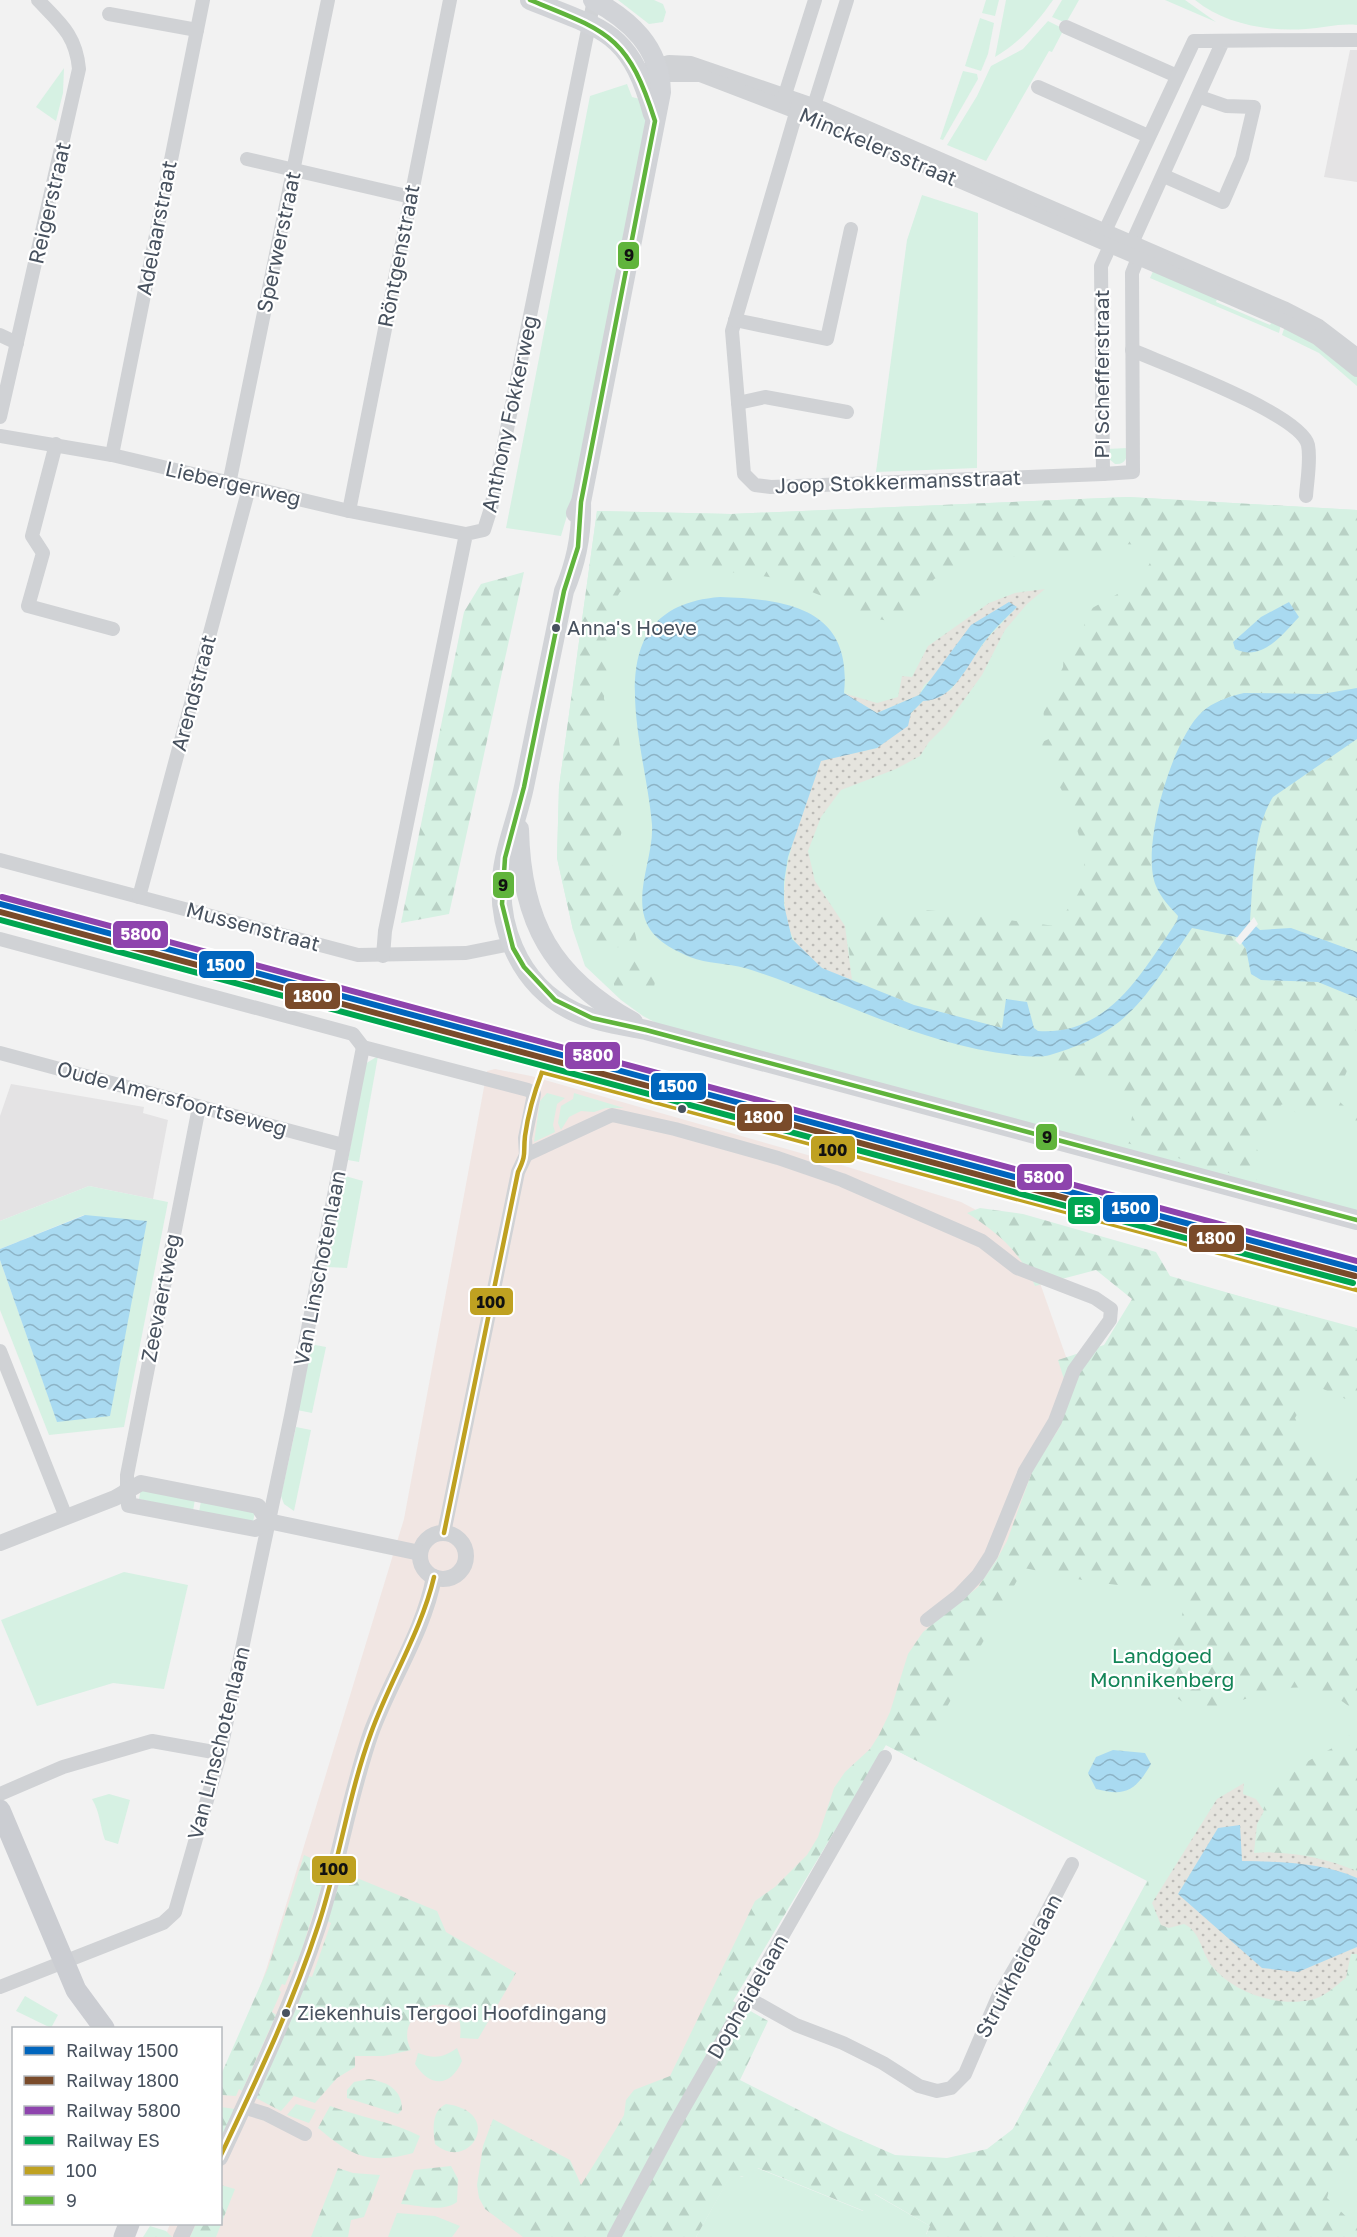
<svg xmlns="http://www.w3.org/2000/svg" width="1357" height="2237" font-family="'Golos Text',sans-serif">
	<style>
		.education { fill: #e4e3e4 }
		.medical { fill: #f1e6e3 }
		.green { fill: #d6f1e3 }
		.forest { fill: url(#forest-firs) }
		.sand { fill: url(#sand-dots) }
		.water { fill: url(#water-waves) }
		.pier { fill: #f2f2f2 }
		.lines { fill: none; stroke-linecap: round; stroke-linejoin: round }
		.minor { stroke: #d0d2d5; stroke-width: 14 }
		.tertiary { stroke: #d0d2d5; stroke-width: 16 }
		.secondary { stroke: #d1d3d7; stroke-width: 20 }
		.primary { stroke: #cbcdd2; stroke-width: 21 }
		.bus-1-casing { stroke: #fff; stroke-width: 9 }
		.bus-2-casing { stroke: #fff; stroke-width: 9 }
		.bus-1 { stroke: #bfa121; stroke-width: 4.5 }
		.bus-2 { stroke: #60b43c; stroke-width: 4.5 }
		.rail-1-casing { stroke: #fff; stroke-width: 10 }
		.rail-2-casing { stroke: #fff; stroke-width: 10 }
		.rail-3-casing { stroke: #fff; stroke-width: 10 }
		.rail-4-casing { stroke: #fff; stroke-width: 10 }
		.rail-1 { stroke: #0065bd; stroke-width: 6 }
		.rail-2 { stroke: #7a4b2a; stroke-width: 6 }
		.rail-3 { stroke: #8e44ad; stroke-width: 6 }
		.rail-4 { stroke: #00a651; stroke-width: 6 }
		.bus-dot { fill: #48525f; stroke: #fff; stroke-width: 2 }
		.labels { text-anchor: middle; stroke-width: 4.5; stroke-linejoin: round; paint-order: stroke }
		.bus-label { font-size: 20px; fill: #48525f; stroke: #fff; text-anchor: start }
		.street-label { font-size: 21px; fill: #48525f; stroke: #fff }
		.park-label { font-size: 21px; fill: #148558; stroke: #fff }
		.line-badge { stroke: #fff; stroke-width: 2 }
		.badge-label { font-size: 16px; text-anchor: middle; font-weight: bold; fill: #fff }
		.pale-badge-label { font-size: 16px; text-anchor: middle; font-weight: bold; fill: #111 }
	</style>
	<defs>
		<pattern id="forest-firs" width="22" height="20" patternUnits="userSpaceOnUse" patternTransform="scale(1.5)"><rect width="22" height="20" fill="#d6f1e3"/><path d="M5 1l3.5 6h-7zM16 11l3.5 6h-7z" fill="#b9d1c5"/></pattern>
		<pattern id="sand-dots" width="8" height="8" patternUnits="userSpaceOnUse" patternTransform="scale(1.5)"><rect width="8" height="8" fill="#e5e4de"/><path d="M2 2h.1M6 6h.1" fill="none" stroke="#bcbbb7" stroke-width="1.8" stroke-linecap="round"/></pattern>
		<pattern id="water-waves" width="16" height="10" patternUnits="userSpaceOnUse" patternTransform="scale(1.5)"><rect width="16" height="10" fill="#a9daf1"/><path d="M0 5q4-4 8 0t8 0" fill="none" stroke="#8cb3c6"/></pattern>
	</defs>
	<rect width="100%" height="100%" fill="#f2f2f2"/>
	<g class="education">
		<polygon points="1350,50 1357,50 1357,182 1324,177"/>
		<polygon points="11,1084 144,1107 143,1113 168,1120 153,1199 89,1186 0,1221 0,1116"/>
	</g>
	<polygon class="medical" points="495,1069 531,1076 825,1160 961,1202 993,1219 1034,1266 1077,1388 987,1597 925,1655 830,1826 747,1943 600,2237 165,2237 170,2224 220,2224 221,2098 267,1967 404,1519 487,1071"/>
	<g class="green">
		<polygon points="618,0 654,0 663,4 666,12 663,22 649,24"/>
		<polygon points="986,0 999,0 995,16 982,13"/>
		<path d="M1006 0H1053C1036 24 1020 42 995 57Z"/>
		<polygon points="1062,0 1079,0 1066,23 1052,17"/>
		<polygon points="1165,0 1185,0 1216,22"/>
		<path d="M1195 0H1357V25C1340 23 1323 28 1306 29 1269 32 1224 24 1195 0Z"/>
		<polygon points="980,18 994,23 988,54 981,71 965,66"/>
		<polygon points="1048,21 1064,29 1052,52 1049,51 986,161 947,145 977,96 991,66 1023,49"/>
		<polygon points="64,68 63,93 56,121 36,107"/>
		<polygon points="963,71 977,74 978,79 943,140 940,139"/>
		<polygon points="627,84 632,97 644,100 647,115 574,492 561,536 506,528 590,96"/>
		<polygon points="922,195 978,213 977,468 876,472 907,240"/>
		<polygon points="1154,269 1218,296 1216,302 1270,325 1273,319 1281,324 1279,333 1150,278"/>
		<polygon points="1285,326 1305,335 1357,375 1357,386 1319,353 1282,335"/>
		<path d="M1128 448C1127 457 1126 465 1115 464L1108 458 1107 449Z"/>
		<polygon points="1128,497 1357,510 1357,1212 662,1026 643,1016 621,1000 585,966 573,930 557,858 559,787 597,511 731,514"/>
		<polygon points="378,1056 359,1162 348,1160 365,1064"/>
		<polygon points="547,1093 565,1098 557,1104 553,1125 555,1132 534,1142 540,1101"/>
		<polygon points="574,1093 624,1108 606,1108 594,1112 581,1111 569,1117 561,1130 558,1123 561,1106 573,1099"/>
		<polygon points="345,1176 363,1181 347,1268 327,1267"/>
		<polygon points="89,1186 168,1202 124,1427 49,1435 0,1310 0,1260 57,1421 84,1215 0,1249 0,1221"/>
		<polygon points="1190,1283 1357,1328 1357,2237 965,2218 1147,1881 886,1745"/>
		<polygon points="310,1344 326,1347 312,1413 297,1410"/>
		<polygon points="296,1427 311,1430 294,1511 284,1504 281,1496"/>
		<polygon points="141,1488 195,1499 193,1511 139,1499"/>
		<polygon points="201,1501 255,1511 253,1522 199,1512"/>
		<polygon points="124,1572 188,1585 164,1689 113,1683 37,1706 1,1620"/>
		<path d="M109 1794 130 1800 118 1844 105 1840C100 1826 100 1812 92 1799Z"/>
		<polygon points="25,1996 58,2015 51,2028 16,2011"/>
		<path d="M457 2048 462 2061C451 2087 430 2088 415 2064L418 2053C433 2059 444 2058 457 2048Z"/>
		<polygon points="296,2104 316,2110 309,2123 287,2115"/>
		<polygon points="757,2168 863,2211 874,2194 930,2226 926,2234 930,2237 696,2237 730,2176 734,2174 742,2177"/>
		<polygon points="397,2213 435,2216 460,2226 452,2237 388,2237"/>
	</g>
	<g class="forest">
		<path d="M1128 497 1357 510V688L1322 694 1244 693 1231 696 1202 711 1189 729 1155 828 1152 868 1156 885 1178 916 1177 921C1148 963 1120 1020 1064 1030 1057 1031 1045 1034 1037 1030 1032 1027 1034 1019 1030 1014 1025 1008 1014 1003 1007 999L1002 1028 914 1005 852 980 848 941 869 918 928 910 1055 926C1064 913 1078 898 1083 883 1090 859 1072 810 1061 789 1053 773 1043 760 1042 742L1051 738C1045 724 1037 708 1053 698L1055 684 1063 667 1064 653 1069 642 1084 626 1089 610C1116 594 1153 581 1154 545L1117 544 1101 558C1065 549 1021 556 985 561L984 549 965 551 960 568 934 579 914 615 899 623 878 619 790 583 769 577 722 571 707 569 687 572 670 581 632 585 620 592 609 611 610 651 604 686V699L617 729 625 777 627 805 623 827 612 867 618 884 632 886 645 882 641 900 644 912 630 925 635 933 640 956 656 974 653 995 614 986V971L629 957 621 947 591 949 584 937 573 930 557 858 559 787 597 511 731 514Z"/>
		<polygon points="524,572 449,914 401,923 464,612 481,584"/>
		<path d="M1357 739V952L1275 930H1260L1250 922C1253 885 1253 828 1273 797Z"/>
		<path d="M1192 928 1237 937 1246 949 1251 974 1261 980 1318 982 1357 998C1357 1048 1351 1087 1310 1121L1282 1104 1255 1147 1263 1157 1256 1181 1127 1143 1135 1101 1111 1080 1060 1079 1051 1055C1066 1043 1092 1041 1110 1030 1146 1008 1169 962 1192 928Z"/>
		<polygon points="1357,1092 1357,1129 1341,1119 1333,1108 1340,1102 1348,1110"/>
		<path d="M980 1208 1023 1214 1156 1252 1170 1276 1357 1330V1404L1314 1385 1295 1418 1314 1460 1357 1477V1717C1353 1707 1342 1701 1333 1696 1275 1666 1225 1726 1183 1702 1178 1700 1174 1694 1169 1690L1176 1671 1172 1652 1188 1593 1092 1582 1024 1568 917 1761 886 1745 733 2001 768 2021 740 2080 836 2129 895 2155 947 2158 987 2149 1013 2129 1148 1881 1152 1903 1169 1928 1184 1924C1198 1930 1197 1941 1204 1953 1227 1993 1269 2004 1312 1999L1351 1954H1357V2150L1333 2176 1327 2198 1357 2227V2237H930L926 2235 930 2226 875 2194 864 2211 758 2168 750 2176 730 2177 696 2237H523L485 2209 479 2198 477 2185 483 2146 493 2119 570 2160 581 2185 616 2129 624 2115 626 2100 634 2090 670 2076 755 1901 775 1887 807 1855 818 1837 834 1788 845 1772 870 1749 879 1735 890 1712 908 1654 923 1632 978 1587 996 1561 1007 1541 1033 1469 1058 1430 1067 1406 1068 1392 1058 1360 1104 1345 1132 1299 1096 1270 1035 1286C1021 1252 997 1232 967 1213Z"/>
		<path d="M1357 1722V1871L1335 1862 1254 1854C1256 1831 1260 1806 1276 1789 1284 1780 1295 1771 1304 1764 1321 1752 1352 1743 1357 1722Z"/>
		<polygon points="304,1855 328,1866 298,1962 295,1961 285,1985 282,1984 279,1990 281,1992 272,2012 276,2015 242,2091 239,2089 236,2096 221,2095 220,2077 268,1968"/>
		<path d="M340 1871 437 1911 446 1932 516 1973 478 2039 460 2038C468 1978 389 2009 411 2050L384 2056H355V2067L337 2078 315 2103 294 2096 281 2111 254 2097 307 1975 312 1977 331 1923 327 1921Z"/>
		<path d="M369 2079C387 2082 402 2089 402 2110L398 2114 347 2098V2090L354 2082Z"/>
		<path d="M446 2104C506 2112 469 2174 435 2144 433 2130 431 2111 446 2104Z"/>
		<path d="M330 2106C359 2117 394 2122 420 2136L413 2153C369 2165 351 2156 318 2128Z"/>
		<polygon points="221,2107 235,2109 221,2143"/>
		<path d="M451 2166 458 2179 457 2202C442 2213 419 2205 401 2204L414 2170Z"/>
		<polygon points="338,2168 353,2173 380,2175 364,2217 351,2220 348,2237 311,2237"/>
		<polygon points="221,2185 235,2189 216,2237 190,2237 196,2224 220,2224"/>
		<polygon points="150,2226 166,2231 172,2237 143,2237"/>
	</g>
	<g class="sand">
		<path d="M1045 589 1027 604 1005 630 982 675 946 725 929 742 920 756 896 769 841 790 821 817 808 851 815 881 845 926 852 980C842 976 831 973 822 968 749 925 801 820 821 760L877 748 923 701 951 690 986 640 1017 607 924 685 919 695 877 713 843 693 877 703 898 697 902 676 912 677 928 646 989 603 1015 593Z"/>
		<path d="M1244 1783 1243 1794 1256 1799 1264 1811 1257 1824 1254 1853C1288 1850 1326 1858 1357 1871V1954H1351L1346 1978C1335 1986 1325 1997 1311 2000 1276 2007 1233 1993 1211 1965 1201 1951 1200 1931 1184 1924L1169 1928 1161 1925 1152 1903 1217 1799Z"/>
	</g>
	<g class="water">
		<path d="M720 597C787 599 853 608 844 693L877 713 919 695 971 625 1009 602 1017 607C1006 618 994 629 985 641 968 663 954 701 923 701L911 713 908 726 877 748 821 761 788 857 784 882V905L792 939 822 968 914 1005 1002 1028 1006 999 1027 1002 1034 1028 1038 1031C1109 1036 1143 971 1177 921L1178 916C1170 907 1161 898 1156 886 1140 849 1172 739 1202 712 1212 702 1231 696 1244 693L1322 694 1357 688V739L1273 797C1253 828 1253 885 1250 921L1260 930 1291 928 1357 952V998L1318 982 1261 980 1251 974 1246 949 1237 937 1192 928C1146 995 1132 1031 1050 1055 1040 1058 1025 1056 1014 1055 920 1045 834 996 745 968 728 963 707 964 690 957 674 950 655 941 647 924 633 894 654 856 652 825 646 744 590 607 720 597Z"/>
		<path d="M1289 602 1299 617C1282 635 1262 662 1235 649L1233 642 1261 617Z"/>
		<polygon points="85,1215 147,1221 110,1416 57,1422 0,1260 0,1249"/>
		<path d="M1113 1750 1145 1753 1151 1764C1136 1790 1126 1797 1096 1789L1088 1773 1096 1757Z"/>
		<path d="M1240 1825 1242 1861C1280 1862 1321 1862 1357 1878V1947L1298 1972 1262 1968 1178 1894 1218 1828Z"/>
	</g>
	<polygon class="pier" points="1254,917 1258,924 1240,945 1235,940"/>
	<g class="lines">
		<g class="minor">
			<polyline points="109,14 197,30"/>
			<polyline points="1066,27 1177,76"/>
			<path d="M1223 41 1132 243 1138 258 1132 273 1133 472 1103 474 1101 266 1110 246 1105 231 1194 41C1248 40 1303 40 1357 40"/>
			<polyline points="650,68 669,62 691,63 822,108 1286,309 1319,326 1357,355"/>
			<polyline points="651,75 700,75 820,121 1284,321 1317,338 1357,370"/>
			<polyline points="1038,87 1148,136"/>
			<polyline points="799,103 732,331 744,474 755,485 771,487 1103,474"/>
			<polyline points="782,104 815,0"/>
			<polyline points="812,112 847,0"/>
			<polyline points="247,159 411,197"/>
			<polyline points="1164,176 1223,202 1242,158 1254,107 1226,106 1200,97"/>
			<polyline points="735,320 827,339 851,229"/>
			<polyline points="0,335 17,343"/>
			<path d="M1132 350C1164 364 1301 414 1308 445 1311 460 1307 481 1306 496"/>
			<polyline points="738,403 765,397 847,412"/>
			<path d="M0 417 79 69C76 35 60 23 38 0"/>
			<polyline points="0,436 112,455 349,511 466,534"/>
			<polyline points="56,444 32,536 43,553 28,606 113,629"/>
			<polyline points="112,455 203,0"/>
			<polyline points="229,484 328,0"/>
			<polyline points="349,511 450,0"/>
			<polyline points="0,860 358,955 466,953 511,944"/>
			<polyline points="139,897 249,488"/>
			<polyline points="0,939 353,1034 363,1047"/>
			<polyline points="383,956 385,931 466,534 484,530 491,508 594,0"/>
			<polyline points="363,1047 528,1090 534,1094 525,1138 526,1155 518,1172 444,1533"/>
			<polyline points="0,1053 343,1145"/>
			<polyline points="526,1155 612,1115 675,1129 778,1158 842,1180 982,1241 1017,1268 1095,1298 1111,1309 1110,1320 1074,1370 1055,1421 1025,1471 991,1555 978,1575 958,1596 927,1620"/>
			<polyline points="0,1351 66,1517"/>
			<polyline points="127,1489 127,1475 199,1107"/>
			<polyline points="0,1794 63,1767 152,1741 219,1753"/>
			<polyline points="0,1987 163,1923 175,1912 219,1758 291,1416 363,1047"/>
			<polyline points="748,1998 796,2025 843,2043 883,2063 919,2086 937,2091 951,2088 965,2074 998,1997 1039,1927 1072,1864"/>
			<polyline points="243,2107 266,2114 305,2134"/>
			<polyline points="614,2237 674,2125 885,1757"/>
		</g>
		<g class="tertiary">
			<polyline points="127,1489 129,1505 255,1529 268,1521"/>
			<circle cx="443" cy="1556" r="23"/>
			<polyline points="0,1543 115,1498 141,1483 258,1506 268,1521 420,1553"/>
			<path d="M220 2158C255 2082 292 2006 318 1927 339 1863 349 1796 371 1733 390 1681 424 1631 434 1577"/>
			<polyline points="181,2237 187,2224"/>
		</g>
		<g class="secondary">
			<path d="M530 0C604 30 630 30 653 114"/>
			<path d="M581 502C582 534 577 561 564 591 551 656 537 722 524 787 519 811 510 834 505 858 492 919 517 985 575 1012 597 1022 622 1025 646 1030L1357 1220"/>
			<path d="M576 513 581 502 661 92C660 47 630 20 593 0"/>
			<path d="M519 829C521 922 552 977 633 1022"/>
		</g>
		<g class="primary">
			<polyline points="0,1810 76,1990 104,2028"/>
			<polyline points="124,2237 129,2224"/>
		</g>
		<defs>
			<g id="bus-1">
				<polyline points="542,1072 1357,1290"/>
				<path d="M444 1533 518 1172C527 1153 523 1154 525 1136 528 1114 534 1093 542 1072"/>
				<path d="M220 2157C256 2081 292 2006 318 1926 339 1863 348 1796 371 1733 390 1680 421 1632 434 1577"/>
			</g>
			<path id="bus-2" d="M530 0C609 32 628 36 655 121L581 502 578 547 564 591 524 787 505 858 502 904 513 948 524 967 555 1000 592 1018 646 1030 1357 1220"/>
		</defs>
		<use href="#bus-1" class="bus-1-casing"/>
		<use href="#bus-2" class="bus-2-casing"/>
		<use href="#bus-1" class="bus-1"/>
		<use href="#bus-2" class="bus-2"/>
		<defs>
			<polyline id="rail-1" points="0,904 1357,1269"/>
			<polyline id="rail-2" points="0,912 1355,1276"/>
			<polyline id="rail-3" points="2,897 1357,1261"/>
			<polyline id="rail-4" points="0,920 1353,1283"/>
		</defs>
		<use href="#rail-1" class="rail-1-casing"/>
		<use href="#rail-2" class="rail-2-casing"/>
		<use href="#rail-3" class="rail-3-casing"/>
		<use href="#rail-4" class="rail-4-casing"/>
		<use href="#rail-1" class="rail-1"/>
		<use href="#rail-2" class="rail-2"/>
		<use href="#rail-3" class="rail-3"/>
		<use href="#rail-4" class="rail-4"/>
	</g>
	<g class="bus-dot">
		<circle cx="556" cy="628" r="5"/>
		<circle cx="682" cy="1109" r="5"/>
		<circle cx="286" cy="2013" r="5"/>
	</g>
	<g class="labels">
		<g class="bus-label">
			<text x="567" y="635">Anna's Hoeve</text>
			<text x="297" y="2020">Ziekenhuis Tergooi Hoofdingang</text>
		</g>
		<g class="street-label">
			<text transform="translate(878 147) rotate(23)" y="7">Minckelersstraat</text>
			<text transform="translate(50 203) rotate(-77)" y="7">Reigerstraat</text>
			<text transform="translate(157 228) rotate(-79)" y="7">Adelaarstraat</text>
			<text transform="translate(279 242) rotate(-78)" y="7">Sperwerstraat</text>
			<text transform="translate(399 256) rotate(-79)" y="7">Röntgenstraat</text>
			<text transform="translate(1102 374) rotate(-90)" y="7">Pi Schefferstraat</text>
			<text transform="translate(510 414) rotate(-78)" y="7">Anthony Fokkerweg</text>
			<text transform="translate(898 482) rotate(-2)" y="7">Joop Stokkermansstraat</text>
			<text transform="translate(233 484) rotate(13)" y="7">Liebergerweg</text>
			<text transform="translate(194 693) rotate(-75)" y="7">Arendstraat</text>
			<text transform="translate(253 927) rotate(15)" y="7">Mussenstraat</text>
			<text transform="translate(172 1099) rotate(15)" y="7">Oude Amersfoortseweg</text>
			<text transform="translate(320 1268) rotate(-79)" y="7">Van Linschotenlaan</text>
			<text transform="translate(161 1298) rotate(-79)" y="7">Zeevaertweg</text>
			<text transform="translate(219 1743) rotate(-76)" y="7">Van Linschotenlaan</text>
			<text transform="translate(1019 1966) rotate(-62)" y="7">Struikheidelaan</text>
			<text transform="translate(748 1997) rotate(-60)" y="7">Dopheidelaan</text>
		</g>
		<g class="park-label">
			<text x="1162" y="1663">Landgoed<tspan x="1162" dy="24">Monnikenberg</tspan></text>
		</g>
	</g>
	<g class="line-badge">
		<rect x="617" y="241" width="23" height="29" rx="6" fill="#60b43c"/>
		<rect x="492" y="871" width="23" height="28" rx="6" fill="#60b43c"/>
		<rect x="112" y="920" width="57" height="29" rx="6" fill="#8e44ad"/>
		<rect x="198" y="950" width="57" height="29" rx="6" fill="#0065bd"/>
		<rect x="284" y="982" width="57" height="28" rx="6" fill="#7a4b2a"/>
		<rect x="564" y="1041" width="57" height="29" rx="6" fill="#8e44ad"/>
		<rect x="650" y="1072" width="57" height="29" rx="6" fill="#0065bd"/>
		<rect x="736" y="1103" width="57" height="29" rx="6" fill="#7a4b2a"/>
		<rect x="1035" y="1123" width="23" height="28" rx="6" fill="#60b43c"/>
		<rect x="810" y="1135" width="46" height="29" rx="6" fill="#bfa121"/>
		<rect x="1016" y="1163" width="57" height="28" rx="6" fill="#8e44ad"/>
		<rect x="1102" y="1194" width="57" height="29" rx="6" fill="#0065bd"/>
		<rect x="1067" y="1196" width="34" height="29" rx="6" fill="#00a651"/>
		<rect x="1188" y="1224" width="57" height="29" rx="6" fill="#7a4b2a"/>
		<rect x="469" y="1287" width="45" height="29" rx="6" fill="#bfa121"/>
		<rect x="311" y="1855" width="46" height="29" rx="6" fill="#bfa121"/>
	</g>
	<g class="badge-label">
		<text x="141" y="940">5800</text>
		<text x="226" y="971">1500</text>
		<text x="313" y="1002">1800</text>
		<text x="593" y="1061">5800</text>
		<text x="678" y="1092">1500</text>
		<text x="764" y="1123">1800</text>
		<text x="1044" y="1183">5800</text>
		<text x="1131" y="1214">1500</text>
		<text x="1084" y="1217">ES</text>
		<text x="1216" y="1244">1800</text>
	</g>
	<g class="pale-badge-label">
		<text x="629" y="261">9</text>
		<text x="503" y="891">9</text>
		<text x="1047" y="1143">9</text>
		<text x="833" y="1156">100</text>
		<text x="491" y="1308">100</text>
		<text x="334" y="1875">100</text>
	</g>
	<rect x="12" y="2027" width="210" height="198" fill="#ffffff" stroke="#b6babf" stroke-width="1.5"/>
	<rect x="24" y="2046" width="30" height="9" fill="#0065bd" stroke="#b6babf" stroke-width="1.5"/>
	<text x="66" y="2057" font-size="18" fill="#48525f">Railway 1500</text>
	<rect x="24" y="2076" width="30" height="9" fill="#7a4b2a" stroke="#b6babf" stroke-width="1.5"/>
	<text x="66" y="2087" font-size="18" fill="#48525f">Railway 1800</text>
	<rect x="24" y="2106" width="30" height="9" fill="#8e44ad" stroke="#b6babf" stroke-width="1.5"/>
	<text x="66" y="2117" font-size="18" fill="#48525f">Railway 5800</text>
	<rect x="24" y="2136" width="30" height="9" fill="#00a651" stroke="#b6babf" stroke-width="1.5"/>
	<text x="66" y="2147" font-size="18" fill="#48525f">Railway ES</text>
	<rect x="24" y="2166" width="30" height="9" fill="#bfa121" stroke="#b6babf" stroke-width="1.5"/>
	<text x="66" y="2177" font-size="18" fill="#48525f">100</text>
	<rect x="24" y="2196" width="30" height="9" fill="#60b43c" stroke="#b6babf" stroke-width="1.5"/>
	<text x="66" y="2207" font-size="18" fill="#48525f">9</text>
</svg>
